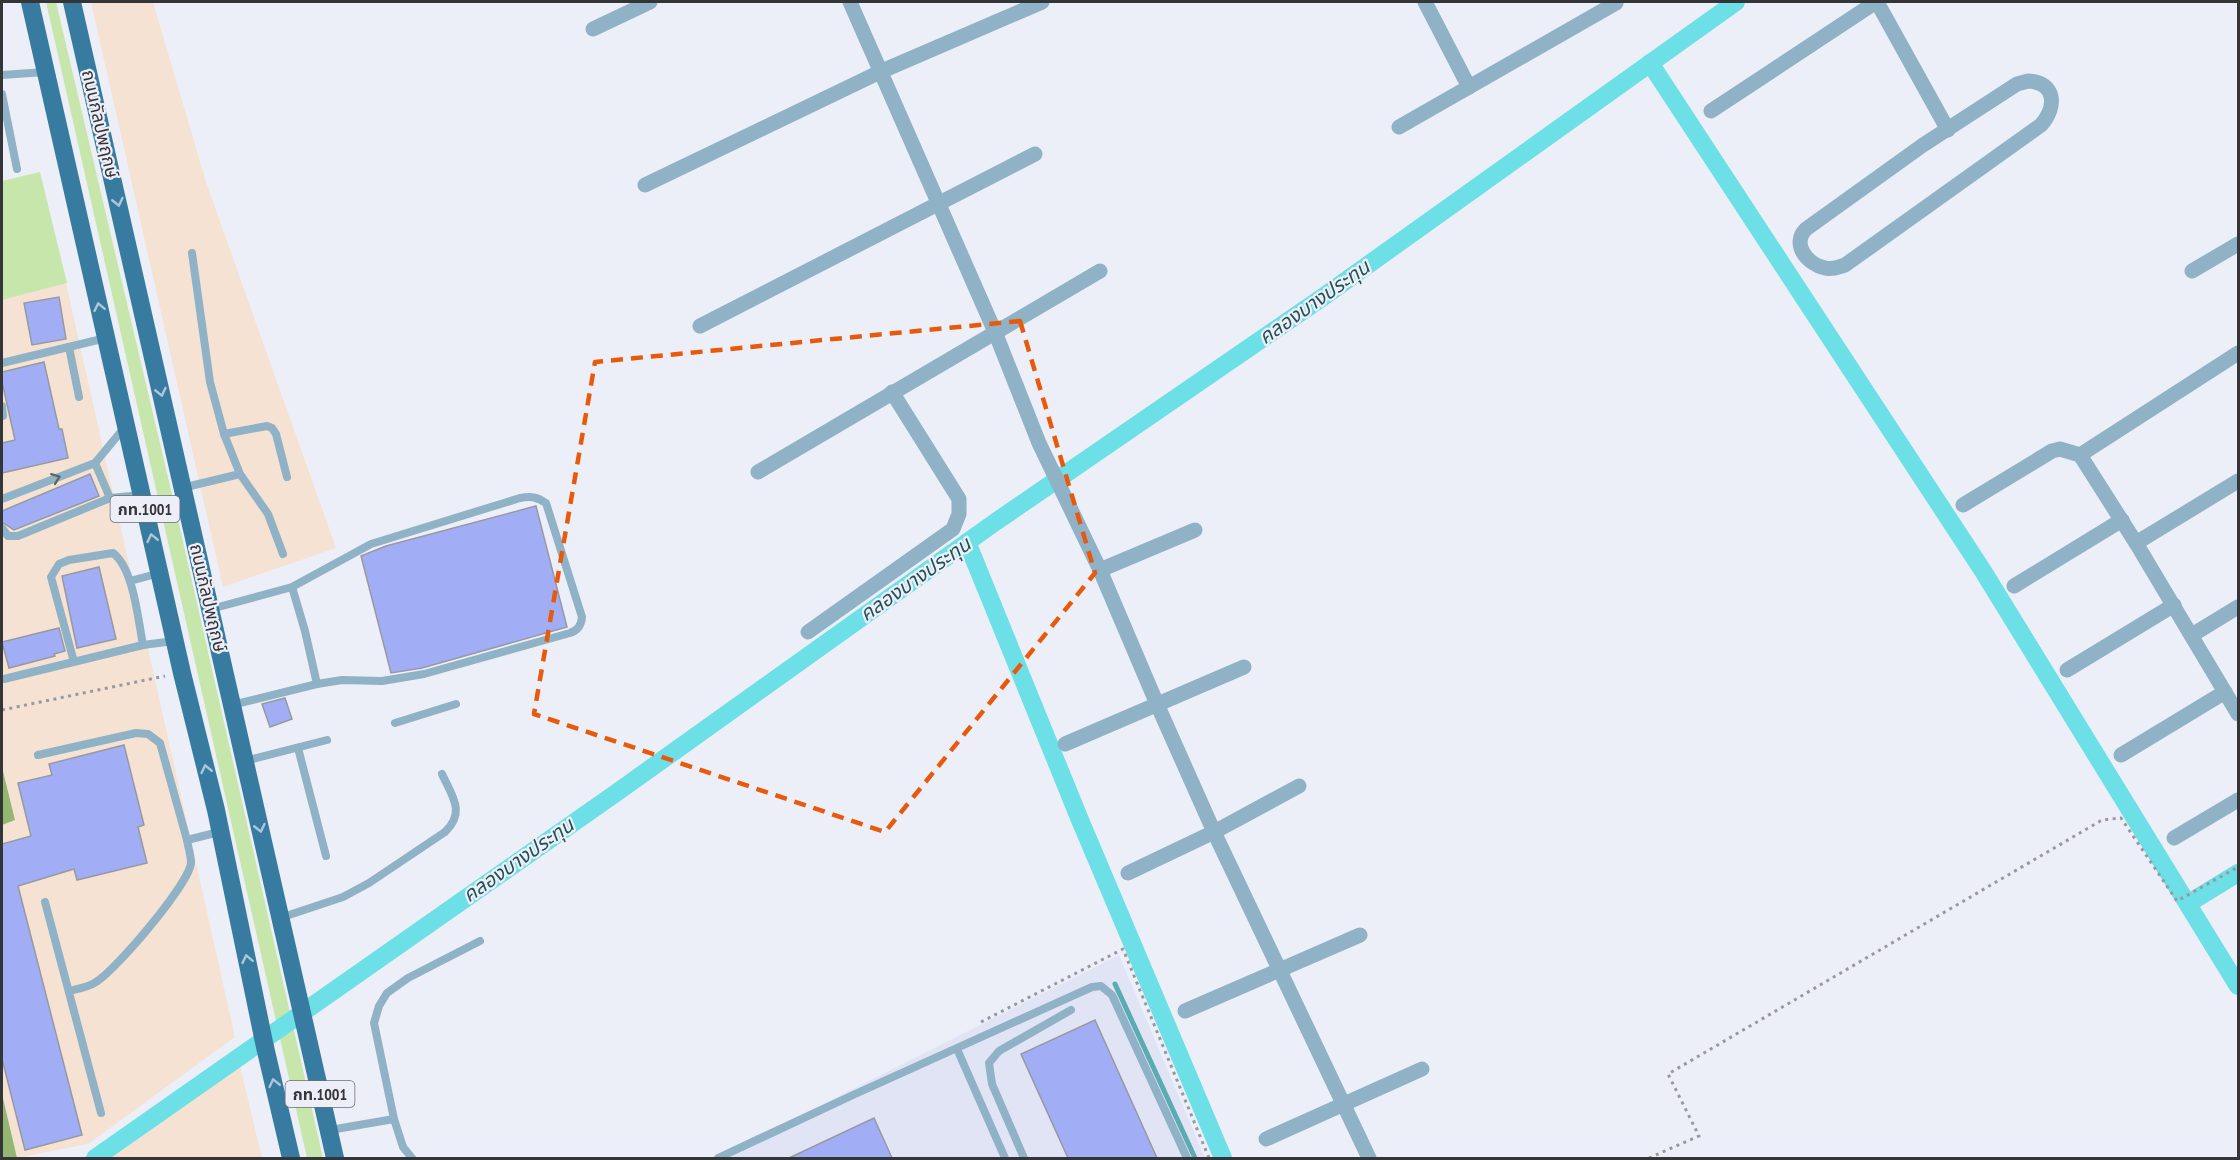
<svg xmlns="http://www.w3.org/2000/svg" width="2240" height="1160" font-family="'PT Sans Narrow','Noto Sans Thai',sans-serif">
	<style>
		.commercial { fill: #f5e2d2 }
		.built { fill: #e1e4f4 }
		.green { fill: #c7e6ac }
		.forest { fill: #93b770 }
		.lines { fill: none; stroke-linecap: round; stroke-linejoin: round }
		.stream { stroke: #5bacb2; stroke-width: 5 }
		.canal { stroke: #6cdfe7; stroke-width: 18 }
		.building { fill: #a1aef6; stroke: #9799a1; stroke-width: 1.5 }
		.path { stroke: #97999f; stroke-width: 3; stroke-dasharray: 3 4.5; stroke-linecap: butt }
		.lane { stroke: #90b2c6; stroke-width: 8 }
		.street { stroke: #90b2c6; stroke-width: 15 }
		.primary { stroke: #377ca0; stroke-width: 18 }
		.oneway { stroke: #adc7d9 }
		.oneway2 { stroke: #596771 }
		.marked { fill: none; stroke: #e8590c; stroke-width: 4.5; stroke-dasharray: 12 8; stroke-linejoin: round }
		.labels { text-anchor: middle; stroke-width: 4.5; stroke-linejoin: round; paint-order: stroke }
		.shield { fill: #edeff8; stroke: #6c6d72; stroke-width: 1.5 }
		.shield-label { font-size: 16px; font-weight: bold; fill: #343538 }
		.street-label { font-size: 18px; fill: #343538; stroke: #edeff8 }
		.water-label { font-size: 20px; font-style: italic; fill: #1f5155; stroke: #edeff8 }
	</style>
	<rect width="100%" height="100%" fill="#edeff8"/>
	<g class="commercial">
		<polygon points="91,2 153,2 206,182 336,548 223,587"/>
		<polygon points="66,283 235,1037 88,1144 17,1158 2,1098 2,825 15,819 2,767 2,300"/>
		<polygon points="240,1066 262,1158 111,1158"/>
	</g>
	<polygon class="built" points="1119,955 1205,1158 716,1158"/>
	<g class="green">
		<polygon points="46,2 56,2 179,524 323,1158 307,1158"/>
		<polygon points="40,172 67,283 2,300 2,181"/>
	</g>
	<g class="forest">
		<polygon points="2,767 15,820 2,825"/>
		<polygon points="2,1094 17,1158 2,1158"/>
	</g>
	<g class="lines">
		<polyline class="stream" points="1115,984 1195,1158"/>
		<g class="canal">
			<polyline points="1650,63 1983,571 2238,986"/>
			<polyline points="967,542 1080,820 1223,1158"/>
			<polyline points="2189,903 2238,873"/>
			<polyline points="95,1158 616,793 994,523 1323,297 1736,2"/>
		</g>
	</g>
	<g class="building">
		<polygon points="59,297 66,339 32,345 24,303"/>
		<polygon points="44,362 59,429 62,429 68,458 2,473 2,443 15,440 2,382 2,372"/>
		<polygon points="90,474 99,496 14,530 2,522 2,511"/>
		<polygon points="536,506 567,627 422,668 391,673 361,556 386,546"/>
		<polygon points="99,567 116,639 77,648 62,576"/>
		<polygon points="59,628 65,651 54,654 55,656 9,668 2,642"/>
		<polygon points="285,698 292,719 270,727 262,704"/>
		<polygon points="124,745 144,825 138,827 147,863 77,880 74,869 18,886 82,1135 25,1150 2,1059 2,844 31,836 18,783 52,775 49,764"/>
		<polygon points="1095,1020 1157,1158 1068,1158 1021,1054"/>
		<polygon points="874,1118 892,1158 789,1158"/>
	</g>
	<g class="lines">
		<g class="path">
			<polyline points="2,710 165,676"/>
			<polyline points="981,1022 1123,949 1209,1158"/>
			<polyline points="1649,1158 1699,1136 1668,1074 2102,820 2121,818 2177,901 2238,867"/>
		</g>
		<g class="lane">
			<polyline points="2,75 45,72"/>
			<polyline points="2,94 17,169"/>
			<polyline points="69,347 79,397"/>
			<polyline points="2,363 106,338"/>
			<polyline points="2,406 3,416"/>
			<polyline points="224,434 267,426 272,428 276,434 287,477"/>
			<polyline points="95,463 110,498"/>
			<polyline points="240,474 268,514 283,554"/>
			<polyline points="182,488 240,474 224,434 210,382 192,253"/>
			<polyline points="2,499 95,463 124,428"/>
			<polyline points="2,528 8,536 18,536 110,498 141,495"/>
			<polyline points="130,581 160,573"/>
			<path d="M211 609 292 587 305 631 317 684 342 680 382 681 424 674 570 633C578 630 581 626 582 617L546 503C537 497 531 496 520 498L371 544 292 587"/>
			<polyline points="143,645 174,641"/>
			<path d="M4 679 143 645C138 620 134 569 113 553L69 560 59 564 51 577 74 662"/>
			<polyline points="232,705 317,684"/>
			<polyline points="395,723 456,704"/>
			<polyline points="298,748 326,856"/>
			<polyline points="38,755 136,733 148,734 160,743 187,840 219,832"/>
			<polyline points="245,761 327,740"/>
			<polyline points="45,902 101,1113"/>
			<path d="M280 918 343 897 369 883 445 832C466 812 452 796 442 774"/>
			<path d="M69 991C78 989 89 987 96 982 116 970 189 884 191 863 191 855 188 847 187 840"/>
			<polyline points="957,1049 1005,1158"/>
			<polyline points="394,1119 374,1023 379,1006 387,993 408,978 480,941"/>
			<polyline points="330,1130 394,1119 403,1147 412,1158"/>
			<polyline points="718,1158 853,1095 1092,987 1101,986 1112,995 1187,1158"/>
			<polyline points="1024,1158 992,1084 989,1063 999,1051 1071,1010"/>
		</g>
		<g class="street">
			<polyline points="850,2 995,332 1039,443 1100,570 1157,704 1214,832 1369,1158"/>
			<polyline points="1425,2 1469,87"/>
			<polyline points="1877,2 1948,130"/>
			<polyline points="593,29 650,2"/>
			<path d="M2028 81C2056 82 2057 107 2041 125L1845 265C1838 267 1832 270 1825 268 1807 264 1791 244 1806 229L1923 145 2017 84Z"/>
			<polyline points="1711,111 1876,2"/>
			<polyline points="1399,127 1616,3"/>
			<polyline points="645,185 882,71 1042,2"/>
			<polyline points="2192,271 2238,244"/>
			<polyline points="700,326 1035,154"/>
			<polyline points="2080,455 2238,353"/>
			<polyline points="758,472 1100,271"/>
			<polyline points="1963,505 2052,451 2060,449 2080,455 2136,543 2238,714"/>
			<polyline points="2136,543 2238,481"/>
			<polyline points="1100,570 1195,530"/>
			<polyline points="2014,586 2122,520"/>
			<polyline points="808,632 953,529 959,514 959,499 892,392"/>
			<polyline points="2192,635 2238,607"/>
			<polyline points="2067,670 2174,605"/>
			<polyline points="1065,744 1244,667"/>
			<polyline points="2121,755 2225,692"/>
			<polyline points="2174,838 2238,800"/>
			<polyline points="1128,873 1214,832 1299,786"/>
			<polyline points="1185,1011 1360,935"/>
			<polyline points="1266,1139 1422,1069"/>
		</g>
		<g class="primary">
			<polyline points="30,2 182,673 216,810 265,1047 291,1158"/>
			<polyline points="72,2 335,1158"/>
		</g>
	</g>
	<defs><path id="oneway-chevron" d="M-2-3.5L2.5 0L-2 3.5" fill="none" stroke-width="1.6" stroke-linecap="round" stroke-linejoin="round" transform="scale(1.5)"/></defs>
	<g class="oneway">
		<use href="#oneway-chevron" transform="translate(118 202) rotate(77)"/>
		<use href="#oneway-chevron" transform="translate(99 307) rotate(-102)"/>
		<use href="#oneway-chevron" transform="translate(161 392) rotate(77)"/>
		<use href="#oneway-chevron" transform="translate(152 538) rotate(-103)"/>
		<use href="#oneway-chevron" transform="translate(206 769) rotate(-103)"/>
		<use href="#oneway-chevron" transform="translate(260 828) rotate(77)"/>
		<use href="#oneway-chevron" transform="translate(247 959) rotate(-102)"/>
		<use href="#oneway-chevron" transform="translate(274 1083) rotate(-103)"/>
	</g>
	<use class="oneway2" href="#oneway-chevron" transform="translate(56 478) rotate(-21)"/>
	<path class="marked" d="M1020 321 1095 573 885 832 534 714 595 362Z"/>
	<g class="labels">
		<g class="shield">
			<rect x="110.5" y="496" width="69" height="26" rx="4.5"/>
			<rect x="285.5" y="1081" width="69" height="26" rx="4.5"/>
		</g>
		<g class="shield-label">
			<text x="145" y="515">กท.1001</text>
			<text x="320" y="1100">กท.1001</text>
		</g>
		<g class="street-label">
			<text transform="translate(100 124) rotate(77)" y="6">ถนนกัลปพฤกษ์</text>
			<text transform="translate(208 598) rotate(77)" y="6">ถนนกัลปพฤกษ์</text>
		</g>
		<g class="water-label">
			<text transform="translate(1314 302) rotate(-35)" y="7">คลองบางประทุน</text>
			<text transform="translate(915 579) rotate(-35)" y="7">คลองบางประทุน</text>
			<text transform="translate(518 860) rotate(-35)" y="7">คลองบางประทุน</text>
		</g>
	</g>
	<rect width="2240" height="1160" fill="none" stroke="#343538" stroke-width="6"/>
</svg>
